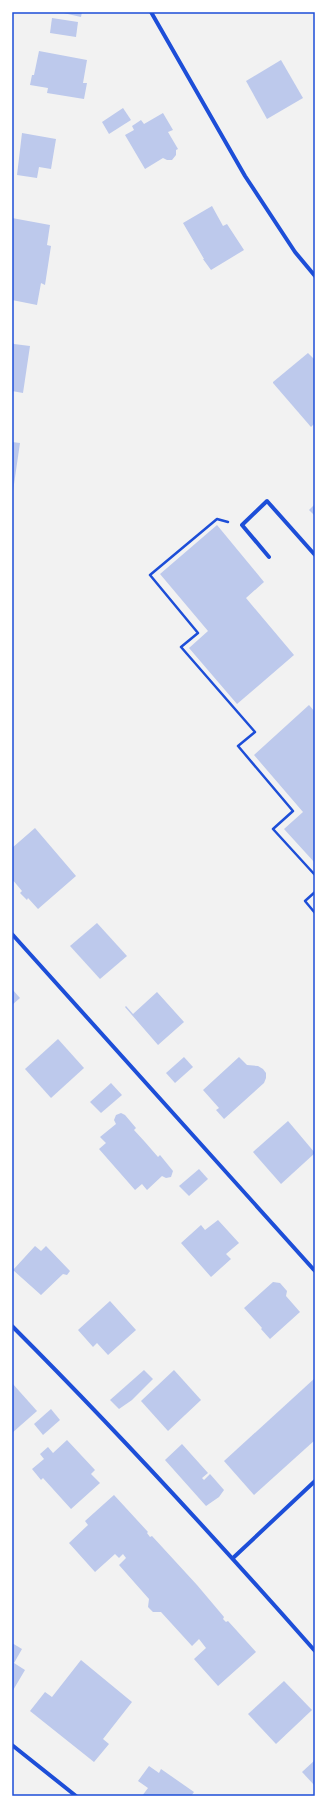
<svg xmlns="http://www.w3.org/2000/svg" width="327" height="1808" font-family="'Golos Text',sans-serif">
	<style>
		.building { fill: #bdc9ec }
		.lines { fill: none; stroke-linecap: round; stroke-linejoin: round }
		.path { stroke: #1d4ed8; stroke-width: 2.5 }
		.minor { stroke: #1d4ed8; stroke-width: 4 }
		.neatline { fill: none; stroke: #1d4ed8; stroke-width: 1.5 }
	</style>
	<rect width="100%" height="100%" fill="#f2f2f2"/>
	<g class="building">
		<polygon points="59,12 82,12 81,17"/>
		<polygon points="52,18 78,22 76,37 50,33"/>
		<polygon points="39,51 87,60 83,83 87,83 84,99 47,93 48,88 30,85 32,75 34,75"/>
		<polygon points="281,60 303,98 267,119 246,81"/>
		<polygon points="123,108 131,120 109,134 102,122"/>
		<polygon points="163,113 173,130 168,132 178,149 176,150 176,155 172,160 167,160 163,158 145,169 125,135 134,130 132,126 141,120 144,124"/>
		<polygon points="22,133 56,139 51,169 39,167 37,178 17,175"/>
		<polygon points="212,206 223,226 227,224 244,250 211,270 203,259 204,259 183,223"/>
		<polygon points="12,218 50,225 47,245 51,246 45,285 41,283 37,305 12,300"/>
		<polygon points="12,342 14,344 30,346 23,393 12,391"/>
		<polygon points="308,353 315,360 315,423 311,427 273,383 273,382"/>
		<polygon points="12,442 20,443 13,491 12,491"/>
		<polygon points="315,504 315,516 309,510"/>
		<polygon points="217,525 264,582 246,598 294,655 237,704 189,648 208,631 160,574"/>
		<polygon points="309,705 315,712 315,863 284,829 303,812 254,755"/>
		<polygon points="35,828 76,876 38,909 28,898 27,900 20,893 22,891 12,879 12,848"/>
		<polygon points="97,923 127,956 100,979 70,946"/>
		<polygon points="12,989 20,998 12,1005"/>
		<polygon points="157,992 184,1022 158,1045 125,1007 126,1006 133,1014"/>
		<polygon points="58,1039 84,1068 51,1098 25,1069"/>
		<polygon points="184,1057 193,1067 175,1083 166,1073"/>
		<polygon points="239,1057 247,1065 258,1066 263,1069 266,1073 266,1078 264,1083 224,1119 216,1110 219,1108 203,1090"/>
		<polygon points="111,1083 122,1095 101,1113 90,1102"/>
		<polygon points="121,1113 125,1115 136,1128 134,1130 145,1142 158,1157 160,1155 173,1171 171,1177 166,1178 162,1176 147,1190 142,1184 135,1190 99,1149 106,1143 100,1137 116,1124 114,1120 116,1115"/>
		<polygon points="288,1121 315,1153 281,1184 253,1152"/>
		<polygon points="199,1169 208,1179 189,1196 179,1186"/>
		<polygon points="218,1220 239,1243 226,1254 231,1259 211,1277 181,1243 201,1225 205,1230"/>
		<polygon points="35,1246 41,1251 46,1246 70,1271 67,1275 63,1274 41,1295 13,1270"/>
		<polygon points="273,1282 280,1283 287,1291 286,1296 300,1312 270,1339 261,1329 262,1328 244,1308"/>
		<polygon points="110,1301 136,1330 108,1355 97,1343 93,1347 78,1330"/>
		<polygon points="144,1370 153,1379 132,1400 119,1409 110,1400"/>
		<polygon points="174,1370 201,1400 168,1431 141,1401"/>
		<polygon points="315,1378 315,1440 254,1495 224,1461"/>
		<polygon points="12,1383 37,1411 12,1433"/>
		<polygon points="51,1409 60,1420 43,1435 34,1424"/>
		<polygon points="67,1440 95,1470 91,1474 100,1483 71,1509 43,1478 41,1480 32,1469 44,1459 40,1454 48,1447 53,1453"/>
		<polygon points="182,1444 208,1473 202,1478 204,1480 210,1474 224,1490 219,1497 206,1506 165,1460"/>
		<polygon points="114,1495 148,1532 147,1533 150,1537 152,1536 197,1585 224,1617 223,1619 226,1622 228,1621 256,1652 218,1686 194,1659 206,1648 199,1639 192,1646 161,1612 153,1612 148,1607 149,1599 119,1565 126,1558 123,1554 119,1558 115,1554 95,1572 69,1543 88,1525 85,1521"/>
		<polygon points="12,1643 22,1649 14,1663 25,1670 12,1692"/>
		<polygon points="81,1660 132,1702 103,1739 109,1744 94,1762 30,1711 45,1692 52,1697"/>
		<polygon points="284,1681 312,1710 276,1744 248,1714"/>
		<polygon points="315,1760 315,1786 302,1772"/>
		<polygon points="149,1766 159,1773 161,1769 194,1792 191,1796 142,1796 148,1788 138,1781"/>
	</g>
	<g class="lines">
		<g class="path">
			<polyline points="228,522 217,519 150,575 198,633 181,647 255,732 238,746 293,811 273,829 315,875"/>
			<polyline points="315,892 305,901 315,913"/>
		</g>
		<g class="minor">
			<polyline points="151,12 245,176 295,252 315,276"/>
			<polyline points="269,557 242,525 267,501 315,555"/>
			<polyline points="12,934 315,1271"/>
			<path d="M12 1326C117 1431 217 1540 315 1651"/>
			<polyline points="233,1558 315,1481"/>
			<polyline points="12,1745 76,1796"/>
		</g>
	</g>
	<rect width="327" height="1808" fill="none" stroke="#ffffff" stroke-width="26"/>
	<rect x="13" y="13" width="301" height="1782" class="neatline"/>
</svg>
